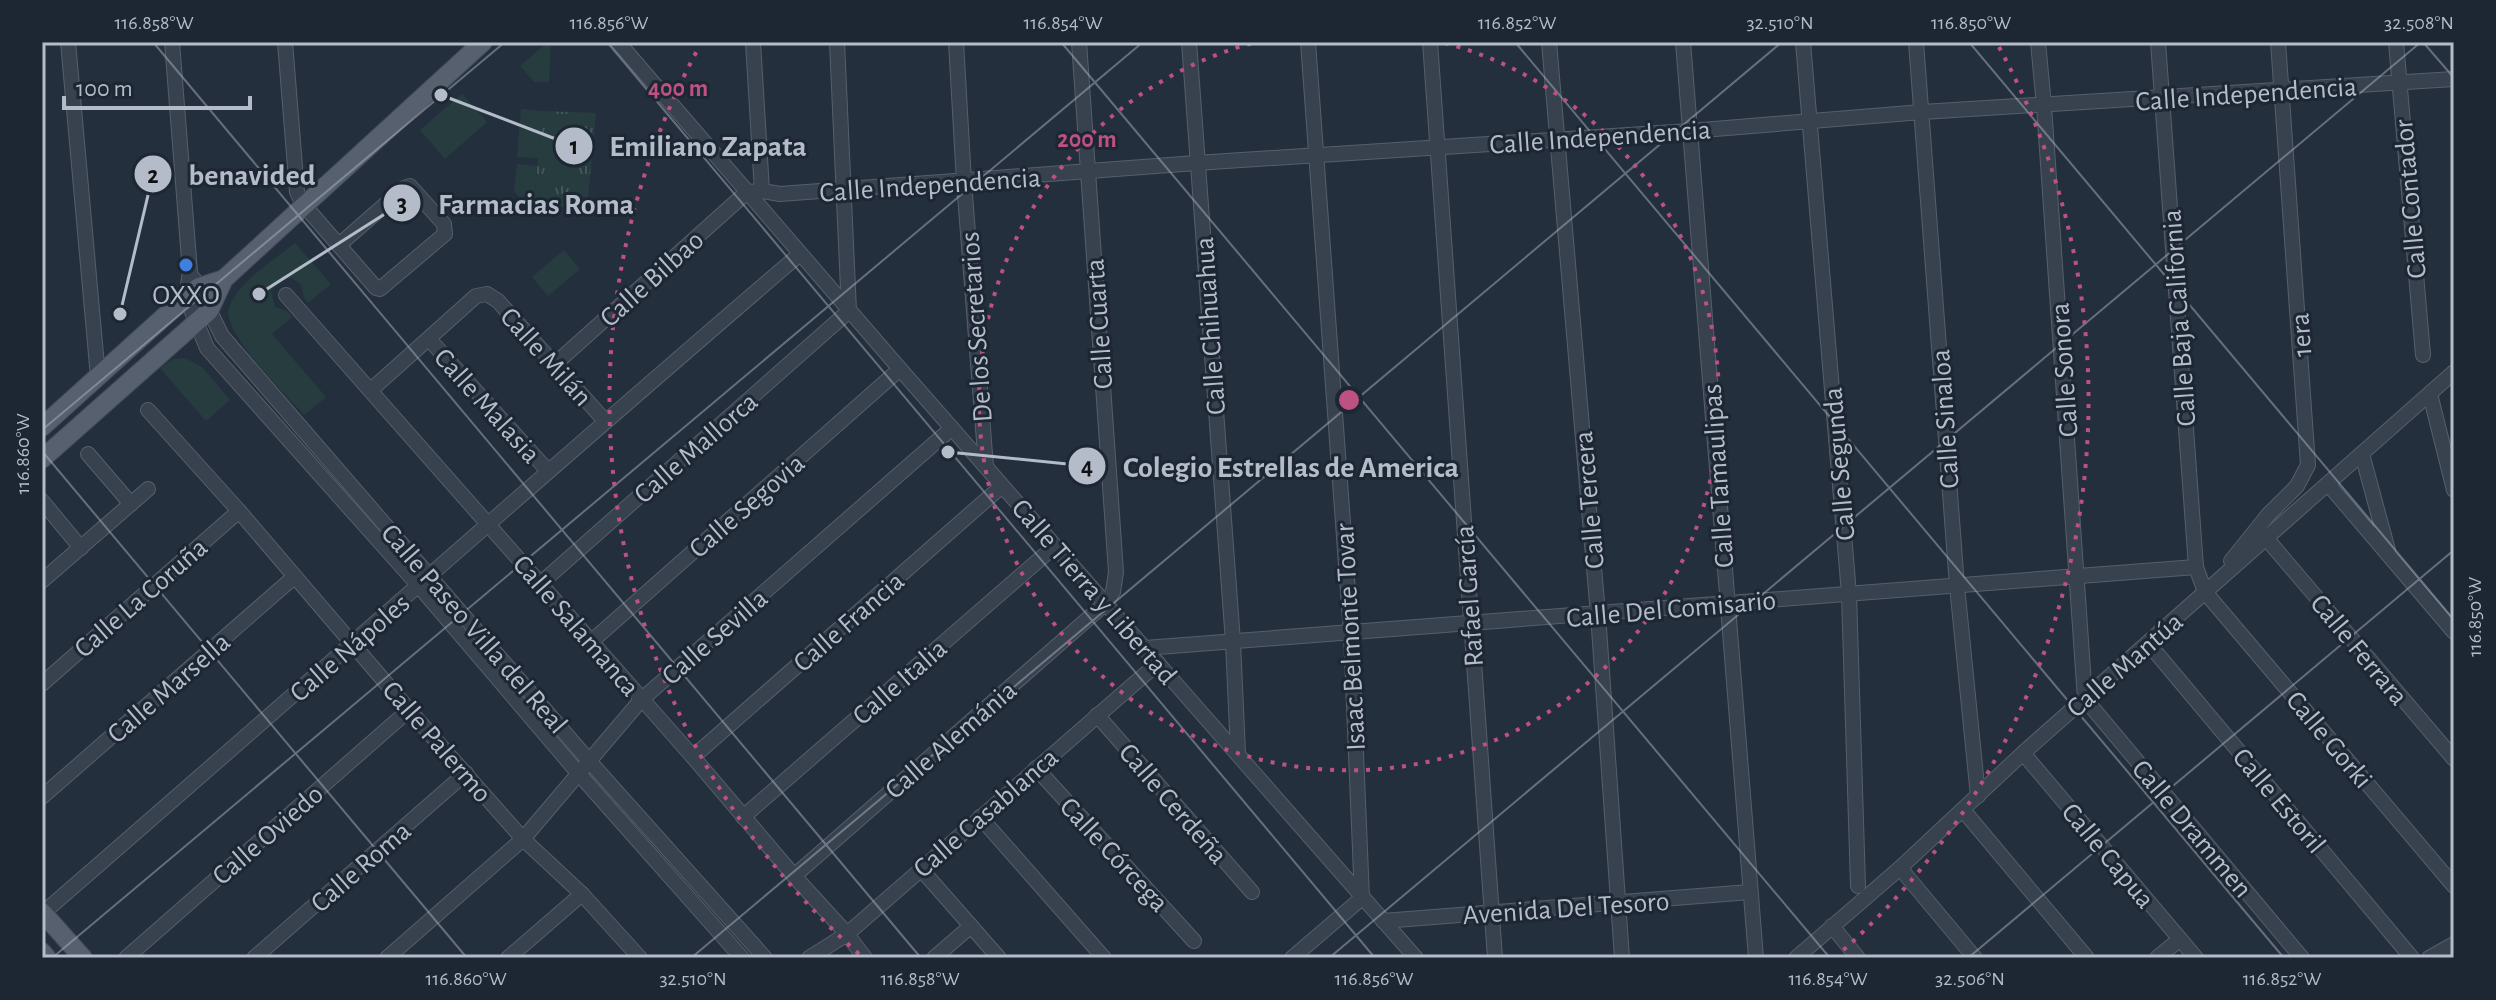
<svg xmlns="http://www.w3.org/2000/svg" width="2496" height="1000" font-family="'Alegreya Sans',sans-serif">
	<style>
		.green { fill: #263c3f }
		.park { fill: url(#park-tufts) }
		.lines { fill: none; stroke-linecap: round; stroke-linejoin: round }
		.minor-casing { stroke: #565f6c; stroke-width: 16 }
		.major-casing { stroke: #414a57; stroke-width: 20 }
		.minor { stroke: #38414e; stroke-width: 14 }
		.major { stroke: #56606e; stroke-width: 18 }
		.ticks { fill: none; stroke: #b4bcc9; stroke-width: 2; stroke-opacity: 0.45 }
		.ring { fill: none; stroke: #bd5182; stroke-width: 4; stroke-dasharray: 4 8 }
		.shop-dot { fill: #3f7fe0; stroke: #1d2633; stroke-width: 3 }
		.labels { text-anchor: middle; stroke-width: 6; stroke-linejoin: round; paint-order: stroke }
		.street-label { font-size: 28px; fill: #b4bcc9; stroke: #1d2633 }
		.poi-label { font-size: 28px; fill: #b4bcc9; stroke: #1d2633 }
		.centre { fill: #bd5182; stroke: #1d2633; stroke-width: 4 }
		.ring-label { font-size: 24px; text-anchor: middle; font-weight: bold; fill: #bd5182; stroke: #1d2633; stroke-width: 6; stroke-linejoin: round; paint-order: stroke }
		.leader { fill: none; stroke: #b4bcc9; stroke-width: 3 }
		.callout-dot { fill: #b4bcc9; stroke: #1d2633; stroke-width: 3 }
		.mark-label { font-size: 24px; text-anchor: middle; font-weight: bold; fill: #111 }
		.callout-label { font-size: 30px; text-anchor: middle; font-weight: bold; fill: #b4bcc9; stroke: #1d2633; stroke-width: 6; stroke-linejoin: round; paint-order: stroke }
		.neatline { fill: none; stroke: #b4bcc9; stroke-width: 3 }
		.ticks-label { font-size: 20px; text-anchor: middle; fill: #b4bcc9 }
	</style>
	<defs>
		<pattern id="park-tufts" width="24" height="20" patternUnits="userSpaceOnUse" patternTransform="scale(2)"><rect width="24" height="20" fill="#263c3f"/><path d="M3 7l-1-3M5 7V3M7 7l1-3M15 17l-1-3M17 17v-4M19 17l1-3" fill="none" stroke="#435659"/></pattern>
	</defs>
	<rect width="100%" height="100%" fill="#242f3e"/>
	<g class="green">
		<polygon points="548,42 551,42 549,82 534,82 520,66"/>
		<polygon points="462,94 487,122 445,159 420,130"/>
		<polygon points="521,109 542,111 538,158 517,157"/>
		<polygon points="517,164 537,166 535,193 525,198 519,197 514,191"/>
		<path d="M295 243 331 284 308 303 304 298 301 285 292 278 281 279 271 291 275 307 287 311 292 317 272 334 326 397 304 415C287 395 220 332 229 307 239 281 274 260 295 243Z"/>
		<polygon points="564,250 580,269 548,296 532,277"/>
		<polygon points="185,358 202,367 230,400 206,421 160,368 173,359"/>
	</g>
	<polygon class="park" points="542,111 596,113 587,209 525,205 525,198 535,192"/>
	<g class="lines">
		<defs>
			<g id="minor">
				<polyline points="68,42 98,377"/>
				<polyline points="172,42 190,272 186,297 207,348 419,586 579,774 742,958"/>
				<polyline points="285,42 297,192 303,204 376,288 380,289 445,234 444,224 410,186 404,188 339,245"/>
				<polyline points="618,42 900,369 1416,958"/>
				<polyline points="753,42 762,191"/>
				<polyline points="956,42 964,182 986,467"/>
				<polyline points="1189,42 1233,642 1238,753"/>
				<polyline points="1430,42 1495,958"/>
				<polyline points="1549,42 1598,614 1622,958"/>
				<polyline points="1683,42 1756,958"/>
				<polyline points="1803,42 1849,594 1858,886"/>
				<polyline points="1916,42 1957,586 1978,796"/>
				<polyline points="2038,42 2044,106 2085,699 2302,958"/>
				<polyline points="2158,42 2196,567 2205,592 2454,886"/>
				<polyline points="2396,42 2423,355"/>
				<polyline points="194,279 222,336 590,762 765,958"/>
				<polyline points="286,295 693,757 794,876 847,934 865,958"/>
				<polyline points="429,339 548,471"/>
				<polyline points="555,364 747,192 762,191 780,194 1196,163 1690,131 1922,112 2454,79"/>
				<polyline points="372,389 476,296 487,294 498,301 605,421"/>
				<polyline points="2430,394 2454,490"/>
				<polyline points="148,410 239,511 409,710 523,839 582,894 640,958"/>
				<polyline points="88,454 131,504"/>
				<polyline points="2362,454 2388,550"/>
				<polyline points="2328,484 2454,632"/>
				<polyline points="42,501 81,548"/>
				<polyline points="2266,538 2454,759"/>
				<polyline points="2231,561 2268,515 2297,486 2308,465 2278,42"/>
				<polyline points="42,581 148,489"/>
				<polyline points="541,583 849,311 837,42"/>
				<polyline points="592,641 900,369"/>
				<polyline points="2148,643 2412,958"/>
				<polyline points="1145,648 2196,567"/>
				<polyline points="42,684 239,511"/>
				<polyline points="1097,715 1252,892"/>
				<polyline points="2023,753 2196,958"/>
				<polyline points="693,757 1002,486"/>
				<polyline points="1036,768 1194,941"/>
				<polyline points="42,797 294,577"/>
				<polyline points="1963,810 2087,958"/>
				<polyline points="743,817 1055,546"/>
				<polyline points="980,817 1104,958"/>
				<polyline points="920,868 999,958"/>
				<polyline points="1900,868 1975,958"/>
				<polyline points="794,876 1106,603 1113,592 1116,572 1079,42"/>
				<path d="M43 913C296 694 546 471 800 254"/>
				<polyline points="1383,921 1750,892"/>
				<polyline points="1832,926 1858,958"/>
				<polyline points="126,958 409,710"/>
				<polyline points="254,958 466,773"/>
				<polyline points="387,958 523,839 641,700 952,428"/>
				<polyline points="508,958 582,894"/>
				<polyline points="809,958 847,934 1158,663"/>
				<polyline points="934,958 971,926"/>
				<polyline points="1292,958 1362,898 1351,633 1308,42"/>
				<polyline points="1796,958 1900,868 2023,753 2454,372"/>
				<polyline points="2157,958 2180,939"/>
				<polyline points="2429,958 2454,944"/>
			</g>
			<g id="major">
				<polyline points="42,427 186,297 199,287 224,279"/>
				<polyline points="42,459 209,311 224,279 483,42"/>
				<polyline points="42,912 83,958"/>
				<polyline points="42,952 47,958"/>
			</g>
		</defs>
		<use href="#minor" class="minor-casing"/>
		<use href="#major" class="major-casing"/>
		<use href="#minor" class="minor"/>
		<use href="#major" class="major"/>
	</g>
	<path class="ticks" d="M153 42 921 958M607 42 1375 958M1061 42 1830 958M1515 42 2284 958M1969 42 2454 620M2423 42 2454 78M42 430 505 42M42 451 467 958M52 958 1143 42M691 958 1782 42M1329 958 2421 42M1968 958 2454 550"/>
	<g class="ring">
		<path d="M1445 43A370 370 0 1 1 1253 43"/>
		<path d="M859 954A740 740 0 0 1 699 47M1999 47A740 740 0 0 1 1839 954"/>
	</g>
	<circle class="shop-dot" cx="186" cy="265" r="8"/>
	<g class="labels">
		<g class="street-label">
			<text transform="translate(2246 93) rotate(-4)" y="10">Calle Independencia</text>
			<text transform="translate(1600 136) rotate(-4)" y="10">Calle Independencia</text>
			<text transform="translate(930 184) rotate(-4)" y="10">Calle Independencia</text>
			<text transform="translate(2409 199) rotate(-95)" y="10">Calle Contador</text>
			<text transform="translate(651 278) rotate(-42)" y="10">Calle Bilbao</text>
			<text transform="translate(2178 318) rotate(-94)" y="10">Calle Baja California</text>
			<text transform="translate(1098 324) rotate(-94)" y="10">Calle Cuarta</text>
			<text transform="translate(1209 326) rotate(-94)" y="10">Calle Chihuahua</text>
			<text transform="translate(975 327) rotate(-94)" y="10">De los Secretarios</text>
			<text transform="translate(2300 335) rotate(-94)" y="10">1era</text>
			<text transform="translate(547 356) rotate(48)" y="10">Calle Milán</text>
			<text transform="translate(2063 370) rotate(-94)" y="10">Calle Sonora</text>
			<text transform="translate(488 405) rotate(48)" y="10">Calle Malasia</text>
			<text transform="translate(1944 419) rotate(-94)" y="10">Calle Sinaloa</text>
			<text transform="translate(695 447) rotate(-41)" y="10">Calle Mallorca</text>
			<text transform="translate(1838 464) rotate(-95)" y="10">Calle Segunda</text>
			<text transform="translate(1717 476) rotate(-94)" y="10">Calle Tamaulipas</text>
			<text transform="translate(1588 500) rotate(-95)" y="10">Calle Tercera</text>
			<text transform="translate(746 505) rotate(-41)" y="10">Calle Segovia</text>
			<text transform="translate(1095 591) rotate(49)" y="10">Calle Tierra y Libertad</text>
			<text transform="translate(1468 596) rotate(-94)" y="10">Rafael García</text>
			<text transform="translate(140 597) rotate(-41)" y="10">Calle La Coruña</text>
			<text transform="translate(1671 608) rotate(-5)" y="10">Calle Del Comisario</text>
			<text transform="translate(848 621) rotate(-41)" y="10">Calle Francia</text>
			<text transform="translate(577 625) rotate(49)" y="10">Calle Salamanca</text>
			<text transform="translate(475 628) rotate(49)" y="10">Calle Paseo Villa del Real</text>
			<text transform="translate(714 636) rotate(-41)" y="10">Calle Sevilla</text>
			<text transform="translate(1349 637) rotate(-93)" y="10">Isaac Belmonte Tovar</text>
			<text transform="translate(349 647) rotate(-41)" y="10">Calle Nápoles</text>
			<text transform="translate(2360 649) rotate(50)" y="10">Calle Ferrara</text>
			<text transform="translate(2124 664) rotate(-41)" y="10">Calle Mantúa</text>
			<text transform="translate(899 681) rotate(-41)" y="10">Calle Italia</text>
			<text transform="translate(168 687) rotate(-41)" y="10">Calle Marsella</text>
			<text transform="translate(950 739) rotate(-41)" y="10">Calle Alemánia</text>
			<text transform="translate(2330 739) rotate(50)" y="10">Calle Gorki</text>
			<text transform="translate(438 741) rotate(49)" y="10">Calle Palermo</text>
			<text transform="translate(2280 800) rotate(50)" y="10">Calle Estoril</text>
			<text transform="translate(1174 803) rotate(49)" y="10">Calle Cerdeña</text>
			<text transform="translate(985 812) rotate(-41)" y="10">Calle Casablanca</text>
			<text transform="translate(2193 828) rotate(50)" y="10">Calle Drammen</text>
			<text transform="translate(267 834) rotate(-41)" y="10">Calle Oviedo</text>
			<text transform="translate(1115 854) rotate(47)" y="10">Calle Córcega</text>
			<text transform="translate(2109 855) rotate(50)" y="10">Calle Capua</text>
			<text transform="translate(360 866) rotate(-41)" y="10">Calle Roma</text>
			<text transform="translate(1566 907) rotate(-4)" y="10">Avenida Del Tesoro</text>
		</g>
		<g class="poi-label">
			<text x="186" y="304">OXXO</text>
		</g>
	</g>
	<circle cx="1349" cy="400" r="12" class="centre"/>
	<g class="ring-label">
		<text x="678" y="96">400 m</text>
		<text x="1087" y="147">200 m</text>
	</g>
	<path class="leader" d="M441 95L574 146M120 314L153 174M259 294L402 203M948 452L1087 466"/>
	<g class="callout-dot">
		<circle cx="441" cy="95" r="8"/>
		<circle cx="120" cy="314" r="8"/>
		<circle cx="259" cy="294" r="8"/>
		<circle cx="948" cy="452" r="8"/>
		<circle cx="574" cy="146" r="20"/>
		<circle cx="153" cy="174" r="20"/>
		<circle cx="402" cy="203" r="20"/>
		<circle cx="1087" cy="466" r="20"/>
	</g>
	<g class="mark-label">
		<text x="574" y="154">1</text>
		<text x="153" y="183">2</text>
		<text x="402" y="212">3</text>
		<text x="1087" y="474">4</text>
	</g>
	<g class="callout-label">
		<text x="708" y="156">Emiliano Zapata</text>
		<text x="252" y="185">benavided</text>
		<text x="536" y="214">Farmacias Roma</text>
		<text x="1291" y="477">Colegio Estrellas de America</text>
	</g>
	<rect width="2496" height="1000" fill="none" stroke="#1d2633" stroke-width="88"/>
	<path d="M64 96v12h186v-12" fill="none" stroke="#b4bcc9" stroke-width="4"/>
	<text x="76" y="96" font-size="24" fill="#b4bcc9" stroke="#1d2633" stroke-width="6" paint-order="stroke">100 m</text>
	<rect x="44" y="44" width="2408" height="912" class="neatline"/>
	<g class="ticks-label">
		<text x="154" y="29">116.858°W</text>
		<text x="609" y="29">116.856°W</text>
		<text x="1063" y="29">116.854°W</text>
		<text x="1517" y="29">116.852°W</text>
		<text x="1780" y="29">32.510°N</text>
		<text x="1971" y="29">116.850°W</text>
		<text x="2419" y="29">32.508°N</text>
		<text transform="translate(22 454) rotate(-90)" y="7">116.860°W</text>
		<text transform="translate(2474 617) rotate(-90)" y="7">116.850°W</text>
		<text x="466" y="985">116.860°W</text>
		<text x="693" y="985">32.510°N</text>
		<text x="920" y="985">116.858°W</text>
		<text x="1374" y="985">116.856°W</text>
		<text x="1828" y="985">116.854°W</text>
		<text x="1970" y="985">32.506°N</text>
		<text x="2282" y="985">116.852°W</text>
	</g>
</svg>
